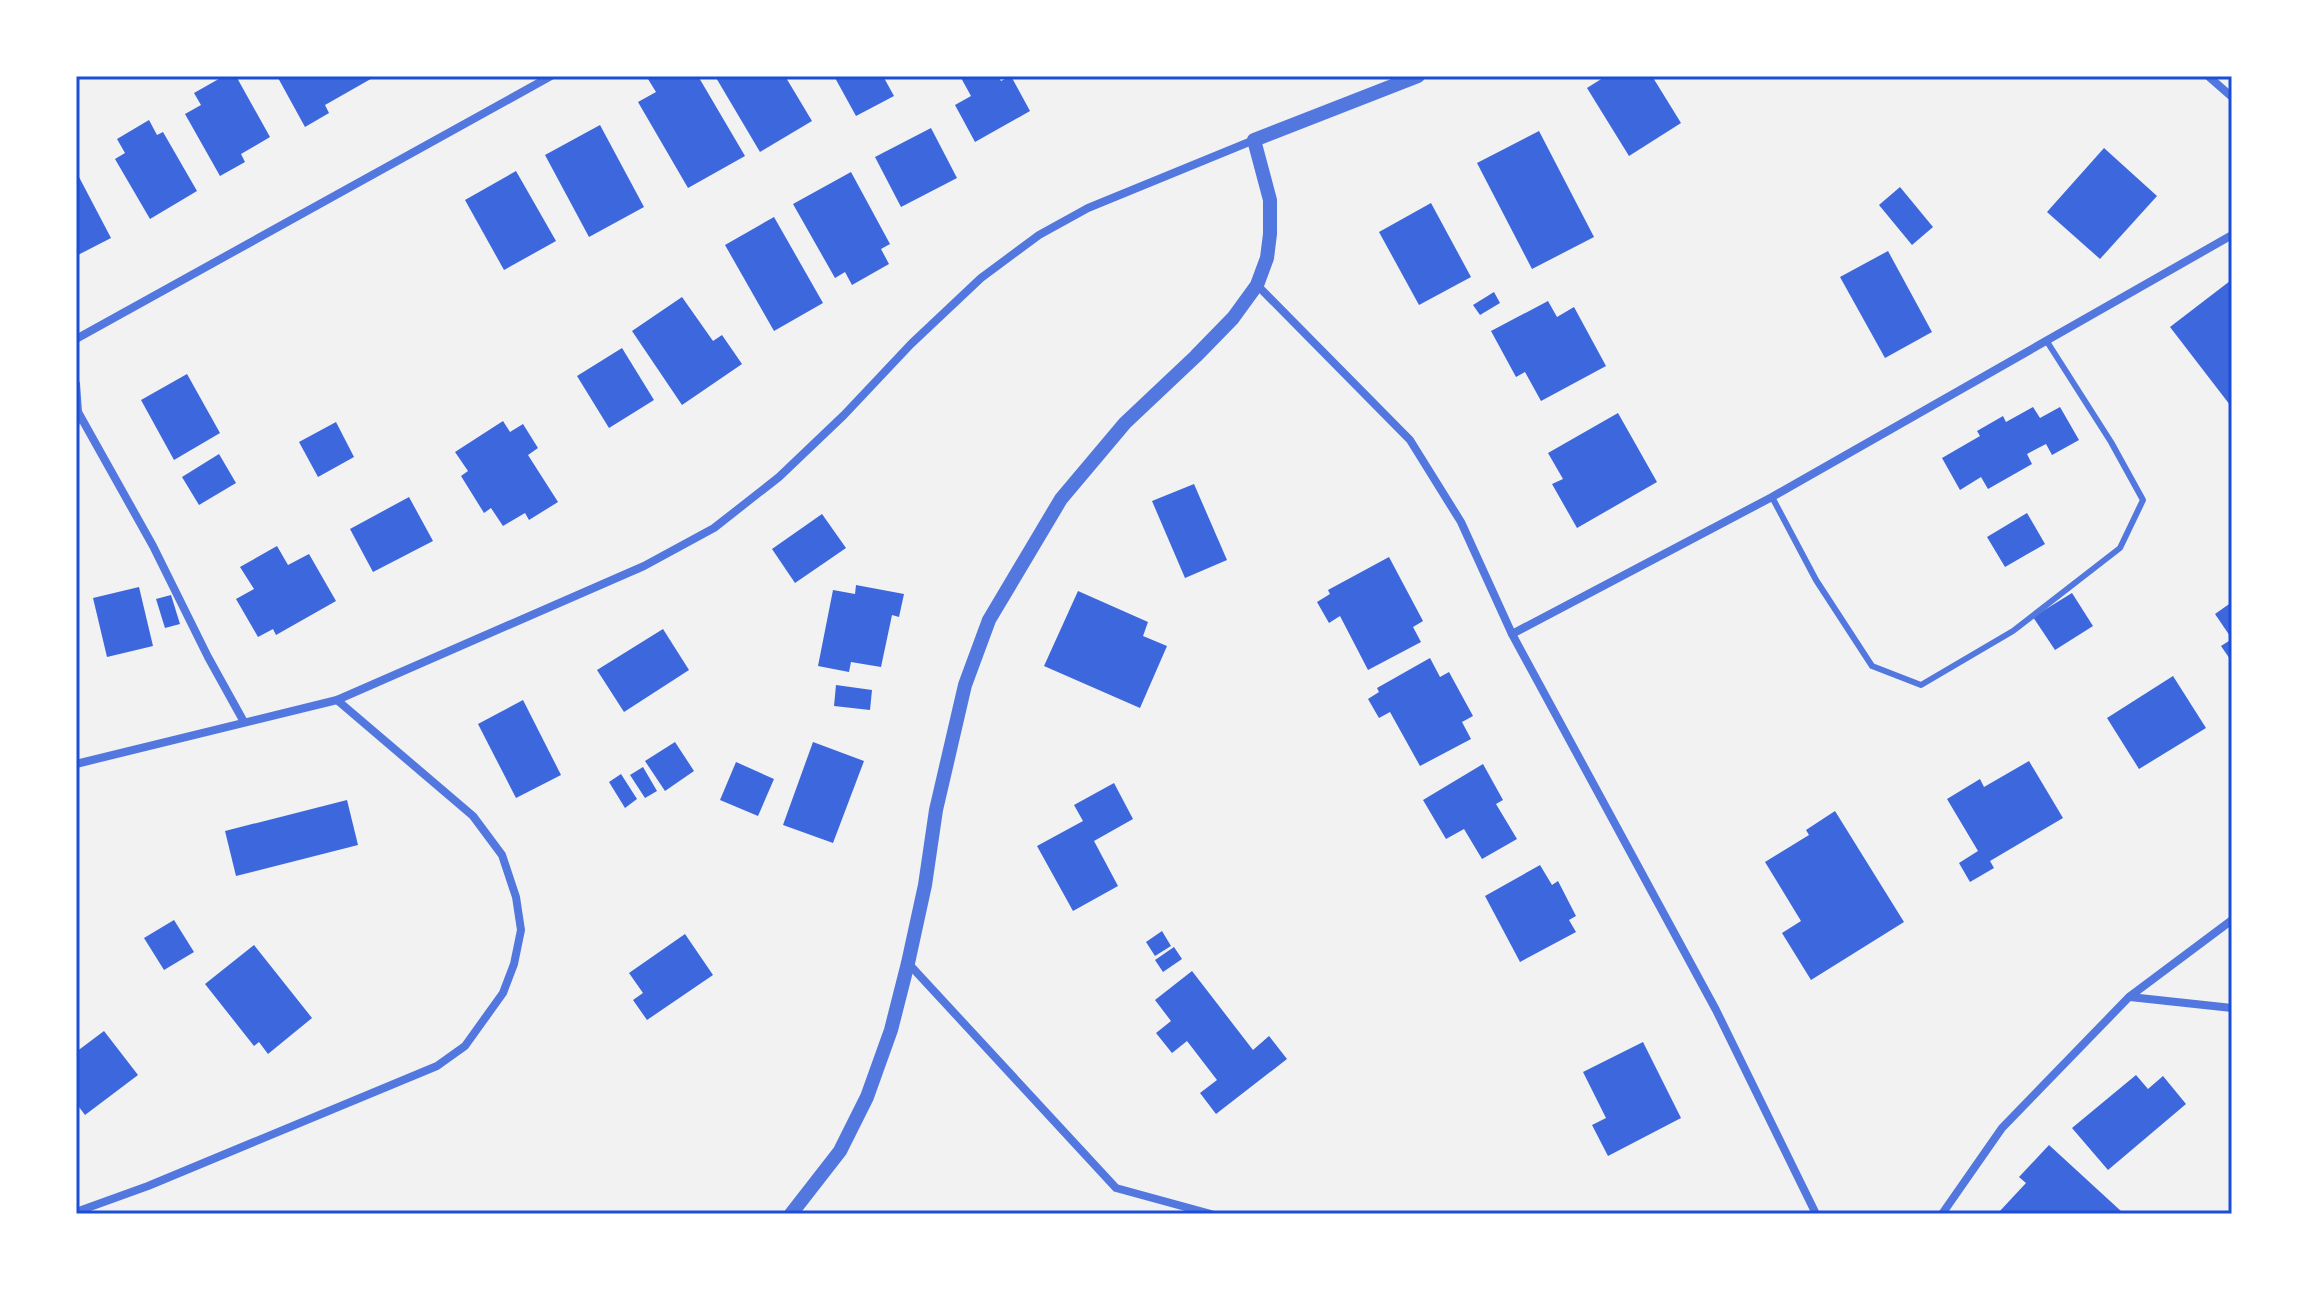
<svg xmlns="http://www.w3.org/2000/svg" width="2308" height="1290" font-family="'Roboto Serif',serif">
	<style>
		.building { fill: #3d67dc }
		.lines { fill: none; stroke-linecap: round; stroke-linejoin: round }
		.service { stroke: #5277de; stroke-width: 6 }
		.minor { stroke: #5277de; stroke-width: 8 }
		.tertiary { stroke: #5277de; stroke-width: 14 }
		.neatline { fill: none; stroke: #1d4ed8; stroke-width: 3 }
	</style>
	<rect width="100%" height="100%" fill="#f2f2f2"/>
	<g class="building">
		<polygon points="224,76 236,76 270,137 241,154 245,162 220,176 185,114 201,105 194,93"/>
		<polygon points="277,76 376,76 325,105 329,113 305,127"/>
		<polygon points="653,76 698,76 745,156 688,188 638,102 656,92 648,79"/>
		<polygon points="715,76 785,76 812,121 760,152"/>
		<polygon points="834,76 883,76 894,96 856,116"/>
		<polygon points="960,76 998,76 1001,81 1011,76 1030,111 975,142 955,105 971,96"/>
		<polygon points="1606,76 1652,76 1681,123 1629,156 1587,88"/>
		<polygon points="149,120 157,135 163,132 197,191 150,219 115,159 125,153 117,139"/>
		<polygon points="600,125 644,207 589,237 545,155"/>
		<polygon points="931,128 957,178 901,207 875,157"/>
		<polygon points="1539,131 1594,237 1532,269 1477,163"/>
		<polygon points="2104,148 2157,196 2100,259 2047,212"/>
		<polygon points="516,171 556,241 504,270 465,200"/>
		<polygon points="851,172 890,244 881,249 889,264 852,285 845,272 835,278 793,204"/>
		<polygon points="79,177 111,238 76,256 76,178"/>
		<polygon points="1900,187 1933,227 1912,245 1879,205"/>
		<polygon points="1431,203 1471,277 1419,305 1379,232"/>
		<polygon points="774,217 823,303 774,331 725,245"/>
		<polygon points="1888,251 1932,332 1885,358 1840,277"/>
		<polygon points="2230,281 2232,284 2232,403 2230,405 2170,327"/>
		<polygon points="1494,292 1500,303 1480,315 1473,305"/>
		<polygon points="682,297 713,341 722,335 742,364 682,405 632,331"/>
		<polygon points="1548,301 1557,317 1574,307 1606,366 1541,401 1525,372 1516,377 1491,331"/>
		<polygon points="622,348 654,400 609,428 577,376"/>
		<polygon points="187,374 220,433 174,460 141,400"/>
		<polygon points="2033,407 2040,418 2060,407 2079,440 2052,455 2046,444 2027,454 2032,464 1988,489 1981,477 1960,490 1942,458 1980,436 1977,431 2003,416 2006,422"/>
		<polygon points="1618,413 1657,482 1577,528 1552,484 1563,479 1548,453"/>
		<polygon points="503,421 510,432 523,424 538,448 528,455 558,502 529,520 525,513 503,526 491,508 484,513 461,476 468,471 455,452"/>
		<polygon points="336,422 354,457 318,477 299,442"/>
		<polygon points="219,454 236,483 199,505 182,477"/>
		<polygon points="1194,484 1227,560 1185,578 1152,501"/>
		<polygon points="409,497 433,541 373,572 350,529"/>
		<polygon points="2027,513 2045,544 2005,567 1987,537"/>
		<polygon points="822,514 846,548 795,583 772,549"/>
		<polygon points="277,546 288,565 309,554 336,601 276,635 273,629 258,637 236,599 254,589 240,567"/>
		<polygon points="1389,557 1423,621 1413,627 1421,642 1368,670 1340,616 1329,623 1317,602 1330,594 1328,590"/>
		<polygon points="856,585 904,594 899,617 892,615 881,667 851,662 849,672 818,666 833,590 855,594"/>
		<polygon points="139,587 153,646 107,657 93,598"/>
		<polygon points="1078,591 1148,622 1143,636 1167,646 1140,708 1044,666"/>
		<polygon points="2072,593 2093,626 2055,650 2033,617"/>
		<polygon points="171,595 180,624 165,628 156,599"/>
		<polygon points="2232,602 2232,662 2221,646 2232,639 2215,614"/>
		<polygon points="663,629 689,670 624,712 597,670"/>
		<polygon points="1430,658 1440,677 1449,672 1473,716 1462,722 1471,739 1420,766 1390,712 1379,718 1368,699 1379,692 1377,688"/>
		<polygon points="2173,676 2206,728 2139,769 2107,718"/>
		<polygon points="836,685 872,690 870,710 834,706"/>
		<polygon points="523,700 561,775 516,798 478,724"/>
		<polygon points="675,742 694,771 665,791 645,761"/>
		<polygon points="813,742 864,761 833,843 783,825"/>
		<polygon points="2029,761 2063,818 1990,861 1994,868 1970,882 1959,863 1978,851 1947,799 1980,779 1984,787"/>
		<polygon points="736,762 774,779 758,816 720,800"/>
		<polygon points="1483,764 1503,800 1496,804 1517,839 1482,859 1464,829 1446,839 1423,800"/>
		<polygon points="643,767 657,791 645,798 630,775"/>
		<polygon points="621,774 637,799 625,808 609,782"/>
		<polygon points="1114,783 1133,819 1094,841 1118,886 1073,911 1037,846 1083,821 1074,805"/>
		<polygon points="347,800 358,845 236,876 225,831"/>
		<polygon points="1835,811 1904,922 1811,980 1782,933 1801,921 1765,862 1809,835 1806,830"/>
		<polygon points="1540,865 1552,885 1558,881 1576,916 1569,920 1576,932 1520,962 1485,896"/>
		<polygon points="174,920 194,952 164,970 144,938"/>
		<polygon points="1162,931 1171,946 1155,956 1146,942"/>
		<polygon points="685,934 713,975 647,1020 633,1000 643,993 629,973"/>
		<polygon points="254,945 312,1018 268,1054 259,1042 254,1046 205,984"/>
		<polygon points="1174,947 1182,959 1163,972 1155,960"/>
		<polygon points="1192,971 1253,1050 1269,1036 1287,1059 1216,1114 1200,1093 1217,1080 1187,1041 1172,1053 1156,1033 1171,1021 1155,1000"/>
		<polygon points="104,1031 138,1075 85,1115 76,1103 76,1052"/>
		<polygon points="1643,1042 1681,1118 1608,1156 1592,1125 1606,1118 1583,1072"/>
		<polygon points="2136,1075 2148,1089 2163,1076 2186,1104 2108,1170 2072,1128"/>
		<polygon points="2049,1145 2122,1212 2121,1214 2002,1214 1999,1212 2026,1183 2019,1177"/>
	</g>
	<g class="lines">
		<polyline class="service" points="1772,497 1816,580 1872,666 1921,685 2013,631 2120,548 2143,500 2111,442 2046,340"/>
		<g class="minor">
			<polyline points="2208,76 2232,97"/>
			<polyline points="1257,285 1410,440 1461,522 1512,634 1716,1010 1816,1214"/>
			<polyline points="76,339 551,76"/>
			<polyline points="76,384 78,412 76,422"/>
			<polyline points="78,412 153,546 208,657 244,722"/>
			<polyline points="1512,634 1772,497 2232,235"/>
			<polyline points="76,764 337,700 644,566 714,528 779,477 844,415 911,344 981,278 1039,235 1088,208 1254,140"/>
			<polyline points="908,963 1116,1188 1211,1214"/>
			<polyline points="2130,997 2232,1008"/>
			<polyline points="76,1212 148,1186 437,1066 465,1046 503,993 514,964 521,930 516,897 502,855 473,816 337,700"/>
			<polyline points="1942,1214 2002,1128 2129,997 2232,920"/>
		</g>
		<polyline class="tertiary" points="791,1214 840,1151 867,1097 891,1030 908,963 925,885 936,810 965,685 989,620 1061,499 1125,423 1196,356 1233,318 1257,285 1267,258 1270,234 1270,200 1254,140 1418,76"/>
	</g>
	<rect width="2308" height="1290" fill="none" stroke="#ffffff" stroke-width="156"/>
	<rect x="78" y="78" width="2152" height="1134" class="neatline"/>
</svg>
